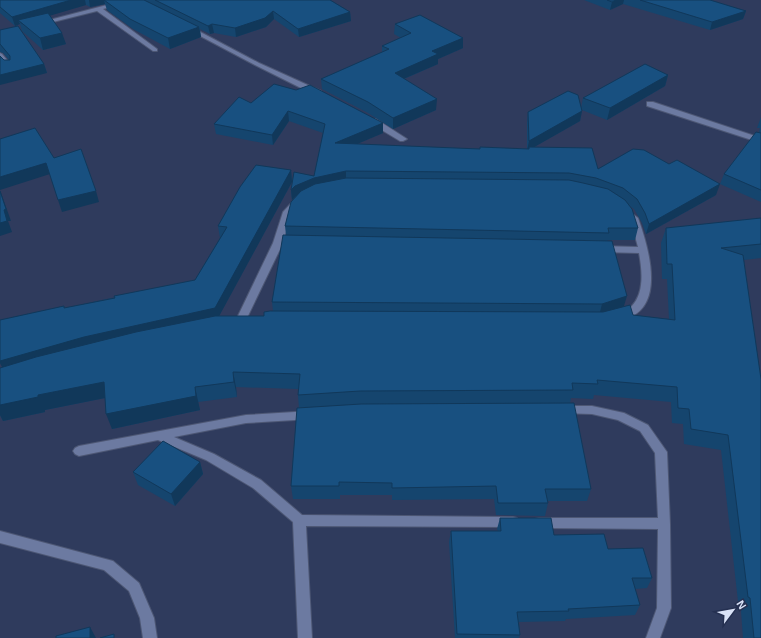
<svg xmlns="http://www.w3.org/2000/svg" width="761" height="638" font-family="Helvetica,sans-serif">
	<style>
		.lines { fill: none; stroke-linecap: round; stroke-linejoin: round }
		.street-casing { stroke: #4d5774; stroke-width: 2 }
		.street { fill: #6c7aa1; fill-rule: evenodd }
		.wall { fill: #15456e }
		.shaded-wall { fill: #11385a }
		.building { fill: #185080; stroke: #11385a }
	</style>
	<rect width="100%" height="100%" fill="#2f3b5d"/>
	<g class="lines">
		<defs>
			<g id="street">
				<polygon points="126,0 136,0 103,9 157,49 157,51 153,51 97,11 41,25 38,23"/>
				<polygon points="189,26 259,63 321,91 322,93 315,95 255,65 187,29 186,28"/>
				<polygon points="0,53 2,54 12,66 12,68 8,68 0,59"/>
				<polygon points="647,102 653,102 761,138 761,143 647,106"/>
				<polygon points="370,119 376,119 407,139 403,141 400,141 370,123"/>
				<polygon points="298,198 302,201 291,213 283,243 246,320 241,324 237,323 236,320 273,243 283,212 295,199"/>
				<path d="M634 215 638 218C647 243 665 300 632 316 627 318 623 321 617 319L616 317C620 312 627 312 631 307 645 293 642 270 639 253L600 252 595 249 600 246 638 247 630 218Z"/>
				<polygon points="563,406 592,406 624,413 648,425 667,452 670,524 671,608 660,638 646,638 657,608 658,529 539,528 535,527 533,523 535,519 539,518 658,518 655,453 640,431 618,420 592,414 559,413 557,410 559,407"/>
				<polygon points="311,411 315,412 317,415 315,418 311,419 246,423 174,437 214,454 261,480 302,515 513,517 517,518 519,522 517,526 513,527 306,526 312,638 298,638 293,522 253,488 206,460 158,440 79,456 75,454 73,451 75,448 79,446 246,415"/>
				<polygon points="0,531 113,561 139,583 154,618 157,638 143,638 140,618 129,591 104,570 0,543"/>
			</g>
		</defs>
		<use href="#street" class="street-casing"/>
		<use href="#street" class="street"/>
	</g>
	<g class="wall">
		<polygon points="0,0 330,0 350,12 351,21 299,37 274,19 266,27 236,37 214,33 210,34 200,29 201,37 170,49 133,29 107,10 105,4 90,7 86,5 50,15 66,44 43,50 22,31 20,24 15,26 0,13"/>
		<polygon points="584,0 710,0 746,11 743,19 710,30 623,4 610,10"/>
		<polygon points="395,24 463,48 438,59 438,64 404,79 436,110 393,129 368,113 322,89 321,79 382,52 382,46 401,38 394,34"/>
		<polygon points="0,30 44,64 47,73 4,60 9,60 3,53 0,52"/>
		<polygon points="668,75 665,86 607,120 582,110 580,121 534,147 598,169 716,195 646,234 642,223 634,209 628,205 638,228 635,240 608,240 607,241 624,307 633,315 669,319 667,279 662,279 661,243 666,228 761,218 761,258 744,260 761,638 743,638 741,611 739,610 721,450 684,444 683,424 672,423 671,402 594,395 593,399 571,398 570,403 591,489 587,501 548,501 548,503 545,516 496,515 494,499 392,500 392,495 340,495 340,499 293,499 291,486 299,408 298,395 298,389 236,387 237,397 198,402 200,410 112,429 105,398 45,410 45,412 3,421 0,415 0,368 3,367 0,363 0,320 64,306 65,308 195,280 220,238 218,226 291,170 292,182 219,316 264,316 273,311 272,302 286,235 285,226 297,195 292,200 291,190 314,176 323,133 289,121 273,145 216,134 214,124 251,103 383,123 383,133 357,144 480,149 527,149 527,122 528,112 581,108 583,98"/>
		<polygon points="761,117 761,202 720,184 724,174 759,132 760,128 757,128"/>
		<polygon points="200,462 203,474 175,506 138,485 133,472"/>
		<polygon points="500,518 554,535 608,549 652,578 647,588 635,589 640,605 635,615 566,619 565,621 519,622 520,635 519,638 455,638 449,542 451,531 498,531 497,529"/>
	</g>
	<g class="shaded-wall">
		<polygon points="71,0 85,0 86,5 22,24 18,20 20,24 15,26 12,17"/>
		<polygon points="89,0 104,0 105,4 90,7"/>
		<polygon points="616,0 624,0 623,4 610,10 612,2"/>
		<polygon points="273,11 274,19 266,27 236,37 235,28"/>
		<polygon points="746,11 743,19 710,30 712,22"/>
		<polygon points="350,12 351,21 299,37 298,29"/>
		<polygon points="212,24 214,33 210,34 208,26"/>
		<polygon points="199,27 201,37 170,49 168,38"/>
		<polygon points="62,33 66,44 43,50 40,38"/>
		<polygon points="463,38 463,48 438,59 438,64 394,83 395,73 432,51"/>
		<polygon points="44,64 47,73 0,85 0,75"/>
		<polygon points="668,75 665,86 607,120 610,108"/>
		<polygon points="437,99 436,110 393,129 393,118"/>
		<polygon points="288,111 289,121 273,145 272,135"/>
		<polygon points="582,111 580,121 529,150 529,147 528,150 527,151 529,141"/>
		<polygon points="383,123 383,133 336,153 335,143"/>
		<polygon points="46,163 50,174 0,190 0,177"/>
		<polygon points="291,170 292,182 217,320 5,373 0,363 0,349 84,337 215,308"/>
		<polygon points="346,171 346,182 296,196 292,200 291,190 295,186 314,178"/>
		<polygon points="720,184 716,195 646,234 649,224"/>
		<polygon points="0,190 11,221 8,221 12,232 0,236 0,223 4,210"/>
		<polygon points="96,191 99,202 62,212 58,200"/>
		<polygon points="627,296 623,309 599,316 602,304"/>
		<polygon points="233,372 236,387 237,397 234,382"/>
		<polygon points="104,382 110,397 45,410 45,412 3,421 0,415 0,405 38,395"/>
		<polygon points="195,387 200,410 112,429 106,414"/>
		<polygon points="200,462 203,474 175,506 171,494"/>
		<polygon points="90,627 96,638 90,638"/>
	</g>
	<g class="building">
		<polygon points="0,0 71,0 12,17 0,7"/>
		<polygon points="104,0 144,0 199,27 168,38 130,19"/>
		<polygon points="155,0 330,0 350,12 298,29 273,11 265,18 235,28 212,24 208,26"/>
		<polygon points="607,0 616,0 612,2"/>
		<polygon points="640,0 710,0 746,11 712,22"/>
		<polygon points="48,13 62,33 40,38 18,20"/>
		<polygon points="420,15 463,38 432,51 438,54 395,73 437,99 393,118 368,102 321,79 389,49 382,46 411,33 395,24"/>
		<polygon points="18,26 44,64 0,75 0,56 4,60 10,60 10,56 0,44 0,30"/>
		<polygon points="645,64 668,75 610,108 583,98"/>
		<polygon points="274,84 296,90 310,85 383,123 335,143 480,149 480,147 529,149 529,147 592,148 598,169 633,149 644,150 669,164 677,160 720,184 649,224 645,213 637,199 623,188 596,178 569,173 346,171 314,178 295,186 291,190 294,172 314,176 325,124 288,111 272,135 214,124 239,97 251,103"/>
		<polygon points="568,91 578,95 582,111 529,141 528,112"/>
		<polygon points="35,128 54,158 81,149 96,191 58,200 46,163 0,177 0,139"/>
		<polygon points="756,132 761,133 761,190 724,174"/>
		<polygon points="256,165 291,170 215,308 84,337 0,361 0,320 64,306 64,308 115,298 114,296 195,280 227,227 218,226 240,187"/>
		<polygon points="346,178 569,180 583,183 608,189 625,200 632,209 638,228 608,228 609,233 285,226 291,202 301,191 315,184"/>
		<polygon points="0,191 6,209 4,210 7,221 0,223"/>
		<polygon points="761,218 761,244 721,248 743,255 761,379 761,638 754,638 750,598 748,597 728,435 691,429 689,409 678,408 677,387 597,380 598,384 572,383 573,390 360,391 298,395 300,374 233,372 234,382 195,387 196,396 106,414 104,382 38,395 38,397 0,405 0,368 36,357 136,332 215,316 264,316 264,312 270,311 603,312 630,305 633,315 675,320 672,264 667,264 666,228"/>
		<polygon points="283,235 612,241 627,296 602,304 272,302"/>
		<polygon points="574,403 591,489 545,489 548,503 498,503 496,486 392,488 392,483 339,482 339,486 291,486 297,408 361,404"/>
		<polygon points="163,441 200,462 171,494 133,472"/>
		<polygon points="500,518 551,518 554,535 604,534 608,549 643,548 652,578 632,578 640,605 568,609 569,611 517,612 520,635 457,634 451,531 501,531"/>
		<polygon points="90,627 90,638 56,638 56,636"/>
		<polygon points="114,634 114,638 100,638"/>
	</g>
	<g transform="translate(733 610) rotate(58)" stroke="#253051" stroke-width="3" paint-order="stroke">
	<path d="M0-3L7 15L0 10L-7 15Z" fill="#d9e2f7"/>
	<text y="-6" font-size="11" font-weight="bold" text-anchor="middle" fill="#d9e2f7">N</text>
	</g>
</svg>
